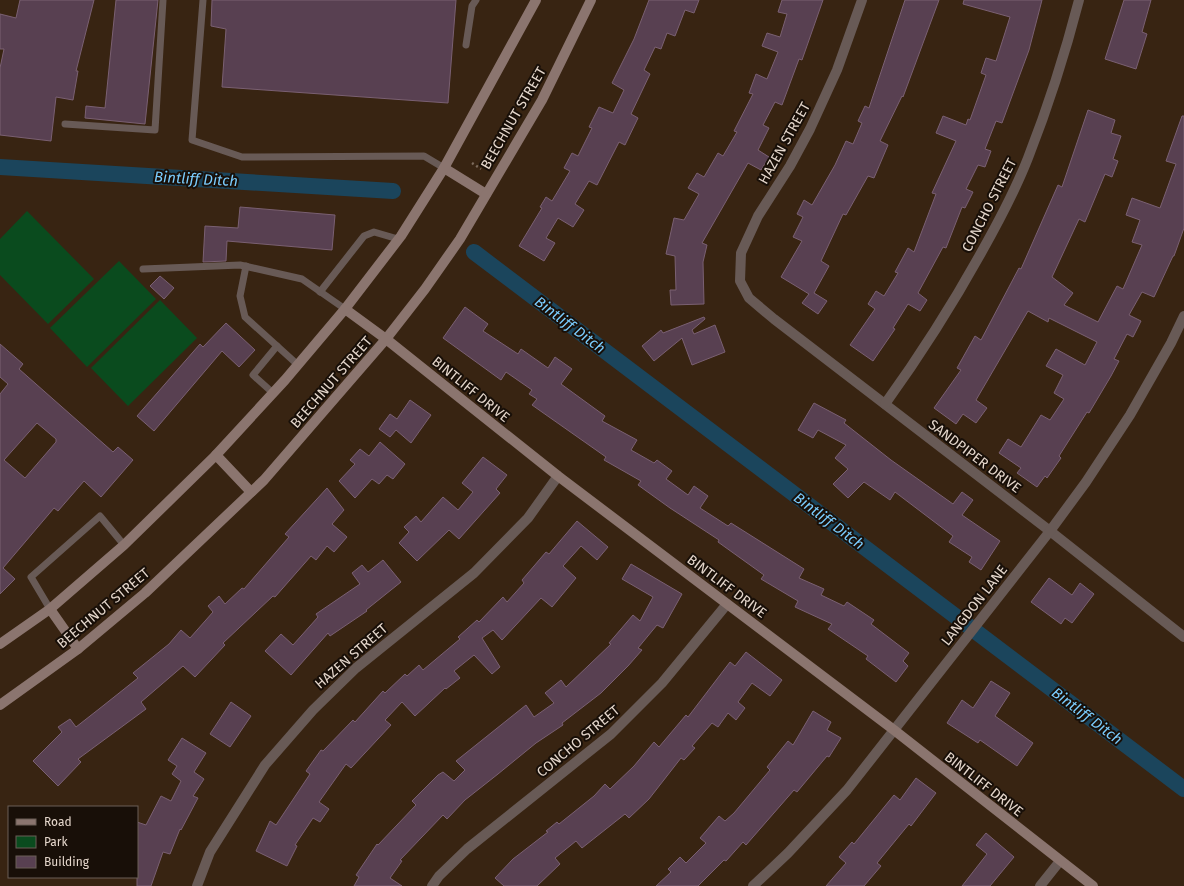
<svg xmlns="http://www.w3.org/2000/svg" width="1184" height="886" font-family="'Fira Sans',sans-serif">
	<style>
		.green { fill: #0a4b1e }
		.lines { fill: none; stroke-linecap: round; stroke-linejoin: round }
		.canal { stroke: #1b455c; stroke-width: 16 }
		.building { fill: #584051; stroke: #7a6072; fill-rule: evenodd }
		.path { stroke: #7d6c5d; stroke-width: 2.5; stroke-dasharray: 2 3; stroke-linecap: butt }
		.lane { stroke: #685a56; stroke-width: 7 }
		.street { stroke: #685a56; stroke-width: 10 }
		.secondary { stroke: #8b756f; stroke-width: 10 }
		.labels { text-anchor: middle; stroke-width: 4; stroke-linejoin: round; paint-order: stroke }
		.street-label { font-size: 14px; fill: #e5d7cc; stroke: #180f08 }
		.water-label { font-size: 15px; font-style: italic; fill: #7bcdfe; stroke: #180f08 }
	</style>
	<rect width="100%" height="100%" fill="#382412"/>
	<g class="green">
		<polygon points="27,211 94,279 48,324 0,275 0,239"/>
		<polygon points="119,261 156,299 87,367 50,328"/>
		<polygon points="160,300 197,338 128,406 91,368"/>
	</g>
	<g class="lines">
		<g class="canal">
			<polyline points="0,167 393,191"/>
			<polyline points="474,252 1184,789"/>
		</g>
	</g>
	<g class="building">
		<polygon points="20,0 94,0 76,71 78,71 73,100 56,97 51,141 0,135 0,68 4,49 0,49 0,14 16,18"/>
		<polygon points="116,0 158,0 145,124 85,118 86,106 105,108"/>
		<polygon points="212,0 456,0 448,103 222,87 226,29 211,26"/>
		<polygon points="649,0 699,0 694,13 685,10 675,36 667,33 661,49 655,47 644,70 650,74 631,114 638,118 625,145 619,142 597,185 589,181 575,204 584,210 573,227 558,218 546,238 555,243 544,261 519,246 542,208 540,207 546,197 552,201 570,171 564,168 572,153 578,156 592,128 589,127 599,107 613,113 624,90 612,83 634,39"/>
		<polygon points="782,0 823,0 802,60 799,59 782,105 775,102 763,125 769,128 758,150 769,157 761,170 748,163 702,243 707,245 703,262 704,304 671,305 670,290 676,290 675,256 666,254 674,218 684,220 699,194 688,188 697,173 704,177 718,153 723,156 737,132 734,131 753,94 749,93 756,74 767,79 778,52 762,46 767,33 780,37 787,14 778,12"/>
		<polygon points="905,0 939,0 903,97 902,96 880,141 888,145 874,178 868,176 846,215 843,214 821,261 829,266 814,293 827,301 818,314 802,303 809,294 781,277 802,241 793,237 803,217 797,214 804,200 812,205 835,165 846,141 853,144 862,123 858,121 865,106 869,108"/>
		<polygon points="964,0 1042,0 1029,50 1002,123 996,121 985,149 991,151 985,167 978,165 966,189 973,192 965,208 962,207 946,248 943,247 918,293 927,300 920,311 908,304 893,328 895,329 873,361 850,345 875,309 868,304 876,291 884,296 898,273 895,272 908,248 914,252 936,194 932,193 956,141 936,133 943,116 966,125 968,119 970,120 986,75 981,73 986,58 996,61 1010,17 963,4"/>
		<polygon points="1124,0 1151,0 1142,32 1147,34 1136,69 1105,59"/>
		<polygon points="1088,110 1115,120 1111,133 1121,136 1113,159 1118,161 1112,177 1105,174 1085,222 1079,219 1052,277 1073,293 1064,305 1098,322 1117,286 1123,289 1142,245 1132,242 1140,220 1126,215 1132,198 1160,208 1176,164 1166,161 1182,116 1184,116 1184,228 1174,256 1173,256 1154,297 1142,292 1129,315 1141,321 1133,337 1127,334 1114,359 1119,361 1111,376 1089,413 1087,412 1059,456 1061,458 1047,478 1045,476 1037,487 1017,473 1021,468 999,453 1008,439 1021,447 1041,415 1050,420 1064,399 1054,393 1063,375 1046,366 1056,349 1085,365 1097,342 1049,318 1048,322 1028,311 976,400 987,408 976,423 963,414 956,424 934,408 961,370 957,368 975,336 981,340 1019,268 1021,269 1058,185 1062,187"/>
		<polygon points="240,207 335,215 332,250 227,241 226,261 203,262 205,226 238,228"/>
		<polygon points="160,276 174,288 164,299 150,286"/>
		<polygon points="465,307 488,324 483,331 518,354 521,349 548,368 555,357 572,369 561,384 605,416 602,421 637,440 631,450 654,463 657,460 672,471 666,479 688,495 694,486 708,496 700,508 728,526 731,523 804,569 799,578 824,589 821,595 844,606 847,602 874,620 871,624 909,653 903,661 908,666 896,682 866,659 868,656 828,629 832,624 795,607 798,601 761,579 764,575 718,542 719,540 670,508 638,485 641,481 604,460 606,457 532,405 537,399 529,394 532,390 506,372 501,380 443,338"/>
		<polygon points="704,317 705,319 692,330 694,334 715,325 725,352 692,365 682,338 654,361 642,346 661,330 663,333"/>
		<polygon points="226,323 255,350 239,367 222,351 154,431 137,416 200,344 203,347"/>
		<path d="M0 344 23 364 19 369 113 452 118 447 133 460 101 497 84 481 58 511 54 508 3 568 15 579 0 594V394L8 384 0 377ZM37 423 56 439V442L25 478 4 460Z"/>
		<polygon points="410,400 431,415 411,443 396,430 390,437 379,429 390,414 397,419"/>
		<polygon points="814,403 846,420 844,423 891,460 953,504 962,492 973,500 962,515 1000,541 981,570 969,562 972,557 949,542 953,536 895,492 890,500 864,482 848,498 833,484 848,469 835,458 846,445 818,430 813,438 798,430"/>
		<polygon points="380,442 405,464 393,479 387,475 379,484 372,479 355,498 339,481 355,464 350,460 360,449 369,456"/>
		<polygon points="483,457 507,475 496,489 500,493 459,539 449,530 417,561 399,543 409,532 404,527 416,516 421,522 443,497 458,510 473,492 462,483"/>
		<polygon points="327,488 344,510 332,524 347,537 334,552 327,546 316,560 311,556 275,597 273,596 223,643 225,645 195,677 183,666 141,702 146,709 78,759 81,762 58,786 33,761 62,732 58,727 70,719 76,727 99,709 138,678 133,673 169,644 181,630 190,638 213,612 208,606 219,596 225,604 242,588 244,589 289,537 285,534"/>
		<polygon points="577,521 608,547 597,560 581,546 563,566 576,578 552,607 541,598 502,640 493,630 482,638 500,667 492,674 474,655 454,671 460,678 446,689 445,688 415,716 402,702 385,720 391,725 351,768 346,764 319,802 329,809 320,822 313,818 295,845 297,846 287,866 256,851 270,821 276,825 310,774 306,771 321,750 323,751 353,720 355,722 383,691 385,693 405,674 407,676 419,665 423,670 460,639 458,637 477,620 479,622 503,597 507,602 524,583 522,580 546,552 549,554"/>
		<polygon points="383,560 401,582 366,610 367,611 330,636 328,633 291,675 265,651 281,634 293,645 318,617 316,614 360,584 352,573 362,565 368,572"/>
		<polygon points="631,564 682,594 663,628 657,625 638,648 642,650 628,666 601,693 562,723 563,725 536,743 498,774 465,800 447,819 443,815 400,860 402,861 390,878 402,886 354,886 359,877 356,875 377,844 378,845 416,805 412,801 438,775 443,772 454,781 465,770 456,761 526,705 534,717 554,703 545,693 561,680 566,687 611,644 609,643 633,615 640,621 653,597 622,579"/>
		<polygon points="1049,578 1072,595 1080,583 1094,594 1072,623 1065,618 1061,624 1031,602"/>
		<polygon points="746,652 782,680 770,696 752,683 738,702 745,708 736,720 728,713 718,727 712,723 692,746 695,748 684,760 681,758 649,799 629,818 625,814 582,848 576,841 555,858 560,864 537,886 504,886 495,878 513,859 548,832 546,831 557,822 559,824 594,796 605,784 610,789 634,766 654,742 659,747 686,715 688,717 730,662 735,666"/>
		<polygon points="991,681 1010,693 995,716 1033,743 1017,766 980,740 978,743 947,723 962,700 973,708"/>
		<polygon points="231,702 251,716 230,747 210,734"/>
		<polygon points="813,711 831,722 827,730 841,738 829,757 827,756 797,792 794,790 746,845 743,842 726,861 724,860 698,886 656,886 671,872 668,869 680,857 686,863 706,843 700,838 719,816 725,821 734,813 770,770 767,767 788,741 793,745"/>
		<polygon points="182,738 206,753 194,772 204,779 193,796 198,798 181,830 180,829 170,854 163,852 151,886 137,886 137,822 146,825 161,796 171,801 181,781 172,774 177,766 168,760"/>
		<polygon points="916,778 936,793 911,826 909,824 877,863 881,866 864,886 826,886 846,863 839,857 852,842 854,844 894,795 900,800"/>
		<polygon points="986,833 1014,857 990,886 962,886 987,854 976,845"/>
	</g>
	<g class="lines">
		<polyline class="path" points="472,163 481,169"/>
		<g class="lane">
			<polyline points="203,0 192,140 242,157 424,156 444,168"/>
			<polyline points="466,45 472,6 476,0"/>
			<polyline points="65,124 155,130 163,0"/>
			<polyline points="246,266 240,296 245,317 298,365"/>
			<polyline points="143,269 240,265 302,279 345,309"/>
			<polyline points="320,292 364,236 374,232 398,239"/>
			<polyline points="273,393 253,375 277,346"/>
			<polyline points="50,609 31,577 100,516 124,545"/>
		</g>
		<g class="street">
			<polyline points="862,0 837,70 810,129 790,166 758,216 741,253 740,281 749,298 774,319 1050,531 1184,637"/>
			<path d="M885 404C921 354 951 307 981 253 998 223 1015 191 1028 158 1048 107 1065 54 1079 0"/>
			<polyline points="197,886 210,852 265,765 313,710 356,668 474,573 528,518 558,476"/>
			<polyline points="432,886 439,876 467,849 611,734 662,683 727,604"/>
			<polyline points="753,886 788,853 847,790 1050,531 1086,482 1130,415 1171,343 1184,316"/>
			<polyline points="1040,886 1060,861"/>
		</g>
		<g class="secondary">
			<polyline points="444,168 486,194"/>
			<polyline points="345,309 386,339 558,476 894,730 1093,886"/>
			<polyline points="216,455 251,492"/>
			<polyline points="50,609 78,649"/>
			<polyline points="0,644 50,609 124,545 216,455 285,380 345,309 401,236 444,168 536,0"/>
			<polyline points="0,705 78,649 145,593 264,480 386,339 425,289 460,239 542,100 591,0"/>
		</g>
	</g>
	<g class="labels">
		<g class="street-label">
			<text transform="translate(513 118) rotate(-60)" y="5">BEECHNUT STREET</text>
			<text transform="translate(784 143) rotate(-61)" y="5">HAZEN STREET</text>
			<text transform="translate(989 205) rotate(-63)" y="5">CONCHO STREET</text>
			<text transform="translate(331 382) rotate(-49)" y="5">BEECHNUT STREET</text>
			<text transform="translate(471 389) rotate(39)" y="5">BINTLIFF DRIVE</text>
			<text transform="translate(975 456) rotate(37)" y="5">SANDPIPER DRIVE</text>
			<text transform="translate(727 586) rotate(37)" y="5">BINTLIFF DRIVE</text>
			<text transform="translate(974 605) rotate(-52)" y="5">LANGDON LANE</text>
			<text transform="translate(103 608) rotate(-40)" y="5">BEECHNUT STREET</text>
			<text transform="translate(351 656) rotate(-41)" y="5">HAZEN STREET</text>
			<text transform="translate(578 741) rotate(-40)" y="5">CONCHO STREET</text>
			<text transform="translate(984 784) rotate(38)" y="5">BINTLIFF DRIVE</text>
		</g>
		<g class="water-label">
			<text transform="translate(196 179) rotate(3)" y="5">Bintliff Ditch</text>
			<text transform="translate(570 325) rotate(37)" y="5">Bintliff Ditch</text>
			<text transform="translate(829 521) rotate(37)" y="5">Bintliff Ditch</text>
			<text transform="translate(1087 716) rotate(37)" y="5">Bintliff Ditch</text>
		</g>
	</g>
	<rect x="8" y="806" width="130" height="72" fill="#180f08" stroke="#6a5f56"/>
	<rect x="16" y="819" width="20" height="6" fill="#8b756f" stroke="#6a5f56"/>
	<text x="44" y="826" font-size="12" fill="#e5d7cc">Road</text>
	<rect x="16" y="836" width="20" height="12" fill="#0a4b1e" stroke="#6a5f56"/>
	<text x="44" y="846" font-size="12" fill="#e5d7cc">Park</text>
	<rect x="16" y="856" width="20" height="12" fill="#584051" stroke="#6a5f56"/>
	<text x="44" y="866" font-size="12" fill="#e5d7cc">Building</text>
</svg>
